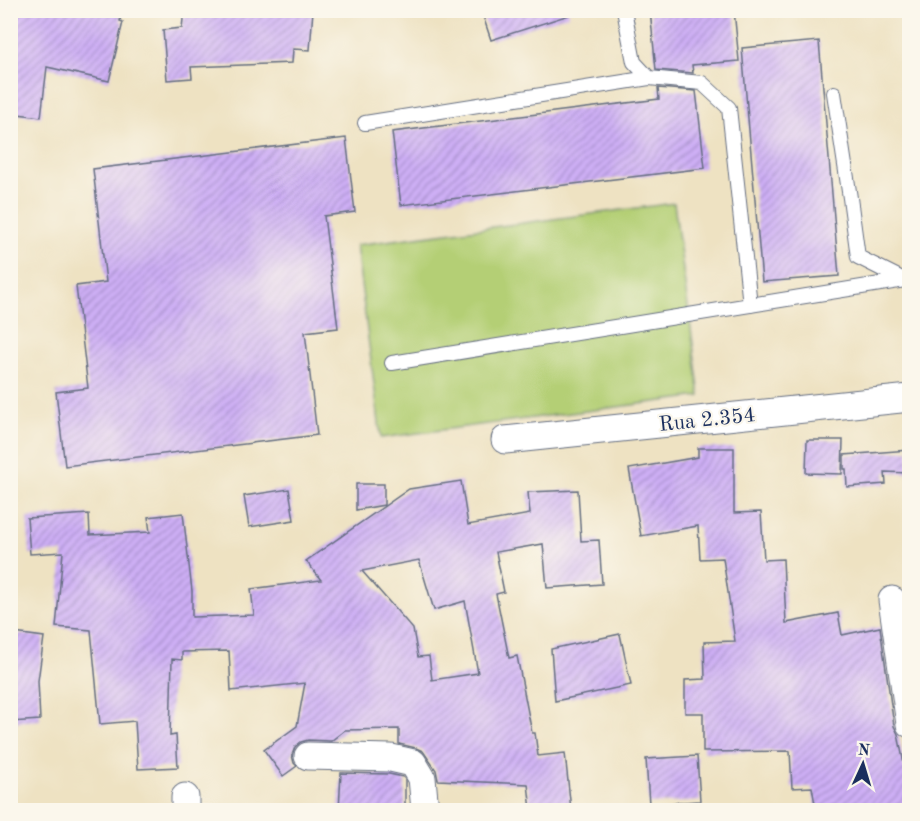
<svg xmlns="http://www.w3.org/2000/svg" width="920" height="821" font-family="'Old Standard TT',serif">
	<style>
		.green { fill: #b4cf75; stroke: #687f6a; stroke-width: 1.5 }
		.building { fill: url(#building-hatch); fill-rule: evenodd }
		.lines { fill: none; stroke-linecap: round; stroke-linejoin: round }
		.lane-casing { stroke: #656e81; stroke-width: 16 }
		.street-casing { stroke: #656e81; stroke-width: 29 }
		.lane { stroke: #fff; stroke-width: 14 }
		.street { stroke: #fff; stroke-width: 27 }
		.labels { text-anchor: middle; stroke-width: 4.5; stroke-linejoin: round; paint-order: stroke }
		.street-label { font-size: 21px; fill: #1b2f5e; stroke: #fbf7ec }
	</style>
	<defs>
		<pattern id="building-hatch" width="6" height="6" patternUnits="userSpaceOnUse" patternTransform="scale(1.5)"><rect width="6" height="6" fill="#ceaff5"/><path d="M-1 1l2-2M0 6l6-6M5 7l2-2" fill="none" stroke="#a68fca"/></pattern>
	</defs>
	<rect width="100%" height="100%" fill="#fbf7ec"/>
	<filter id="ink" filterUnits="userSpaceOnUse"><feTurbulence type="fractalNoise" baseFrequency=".0167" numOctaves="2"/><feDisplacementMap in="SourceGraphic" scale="12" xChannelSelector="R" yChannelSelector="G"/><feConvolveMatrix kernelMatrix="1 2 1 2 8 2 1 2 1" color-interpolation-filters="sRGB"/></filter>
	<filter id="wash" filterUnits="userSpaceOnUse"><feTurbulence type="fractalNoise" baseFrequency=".008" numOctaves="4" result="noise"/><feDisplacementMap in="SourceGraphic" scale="24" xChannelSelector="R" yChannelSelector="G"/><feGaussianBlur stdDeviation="1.35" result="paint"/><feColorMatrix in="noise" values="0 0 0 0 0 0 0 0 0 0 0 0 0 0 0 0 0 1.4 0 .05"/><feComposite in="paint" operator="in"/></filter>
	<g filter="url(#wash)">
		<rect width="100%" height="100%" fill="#eee2c2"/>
		<polygon class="green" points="674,203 700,396 381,438 356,245"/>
		<g id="blocks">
			<g class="building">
				<polygon points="10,10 122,10 120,21 123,22 109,81 47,67 41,117 10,113"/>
				<polygon points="184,10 313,10 310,50 293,49 292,63 191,67 192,78 167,80 163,30 182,28"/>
				<polygon points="481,10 568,10 569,15 491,40"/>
				<polygon points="650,10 734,10 739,61 692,65 693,73 656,70"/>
				<polygon points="819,41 839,276 762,282 742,48"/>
				<polygon points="658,88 696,91 705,168 401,205 392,132 659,99"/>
				<polygon points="346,138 355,212 324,216 338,328 305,332 317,435 65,466 56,392 88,388 76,286 106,282 93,169"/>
				<polygon points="807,440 843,440 842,474 806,473"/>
				<polygon points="698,448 734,448 734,513 761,512 764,560 783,559 786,623 838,613 842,635 880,627 894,726 898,734 907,779 909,779 908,810 816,810 812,787 792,788 790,751 703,752 703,713 685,713 685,680 705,679 704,642 735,641 723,558 700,559 698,526 641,536 629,469 698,457"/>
				<polygon points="909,450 909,473 885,472 886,484 847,487 846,469 844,469 844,455"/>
				<path d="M461 481 468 525 530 514 528 492 578 490 581 541 599 540 602 584 547 588 543 544 496 552 504 592 496 594 509 658 517 656 532 733H535L538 756 565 753 571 810H531L528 784 438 780 436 770 423 751 416 748 399 744V729L345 730 331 741 308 740 301 742 295 747 292 755 294 763 297 766 283 776 264 750 297 726 305 683 231 691 229 651 182 652V660L172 659 170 736 176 735 178 767 138 769 135 721 100 724 91 630 56 627 63 552 30 554 27 518 89 514 90 535 150 532 148 517 183 513 192 591V617L254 615 251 589 321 580 306 561 409 489ZM419 560 434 610 465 601 478 673 432 680 429 656 418 657 413 629 362 571Z"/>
				<polygon points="356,484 384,484 384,505 356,510"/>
				<polygon points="289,489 294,520 249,527 244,496"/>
				<polygon points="14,633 44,637 38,681 40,720 10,722 10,656"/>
				<polygon points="620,634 631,685 555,701 551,649"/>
				<polygon points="697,756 700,801 649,804 646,759"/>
				<polygon points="341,773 389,774 403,777 405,779 405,810 339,810"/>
			</g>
		</g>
	</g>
	<g filter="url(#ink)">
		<use href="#blocks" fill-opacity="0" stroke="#656e81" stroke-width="1.5"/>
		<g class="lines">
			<defs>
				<g id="lane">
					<polyline points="624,10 634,62 649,78 702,83 729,108 750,305"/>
					<polyline points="834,93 850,198 858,257 906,281"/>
					<polyline points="365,123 649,78"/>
					<polyline points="392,363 905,280"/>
				</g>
				<g id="street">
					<polyline points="505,440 910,398"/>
					<polyline points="892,600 910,724"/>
					<polyline points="308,756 391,758 413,763 422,778 425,810"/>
					<polyline points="185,797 185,810"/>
				</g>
			</defs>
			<use href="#lane" class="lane-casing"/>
			<use href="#street" class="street-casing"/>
			<use href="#lane" class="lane"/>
			<use href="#street" class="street"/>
		</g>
	</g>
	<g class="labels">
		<g class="street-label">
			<text transform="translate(707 419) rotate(-6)" y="7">Rua 2.354</text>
		</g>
	</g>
	<rect width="920" height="821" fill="none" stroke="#fbf7ec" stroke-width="36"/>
	<g transform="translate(863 764) rotate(4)" stroke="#fbf7ec" stroke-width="4.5" paint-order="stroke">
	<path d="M0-4.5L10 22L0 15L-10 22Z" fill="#1b2f5e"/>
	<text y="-9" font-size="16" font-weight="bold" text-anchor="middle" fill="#1b2f5e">N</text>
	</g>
</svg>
